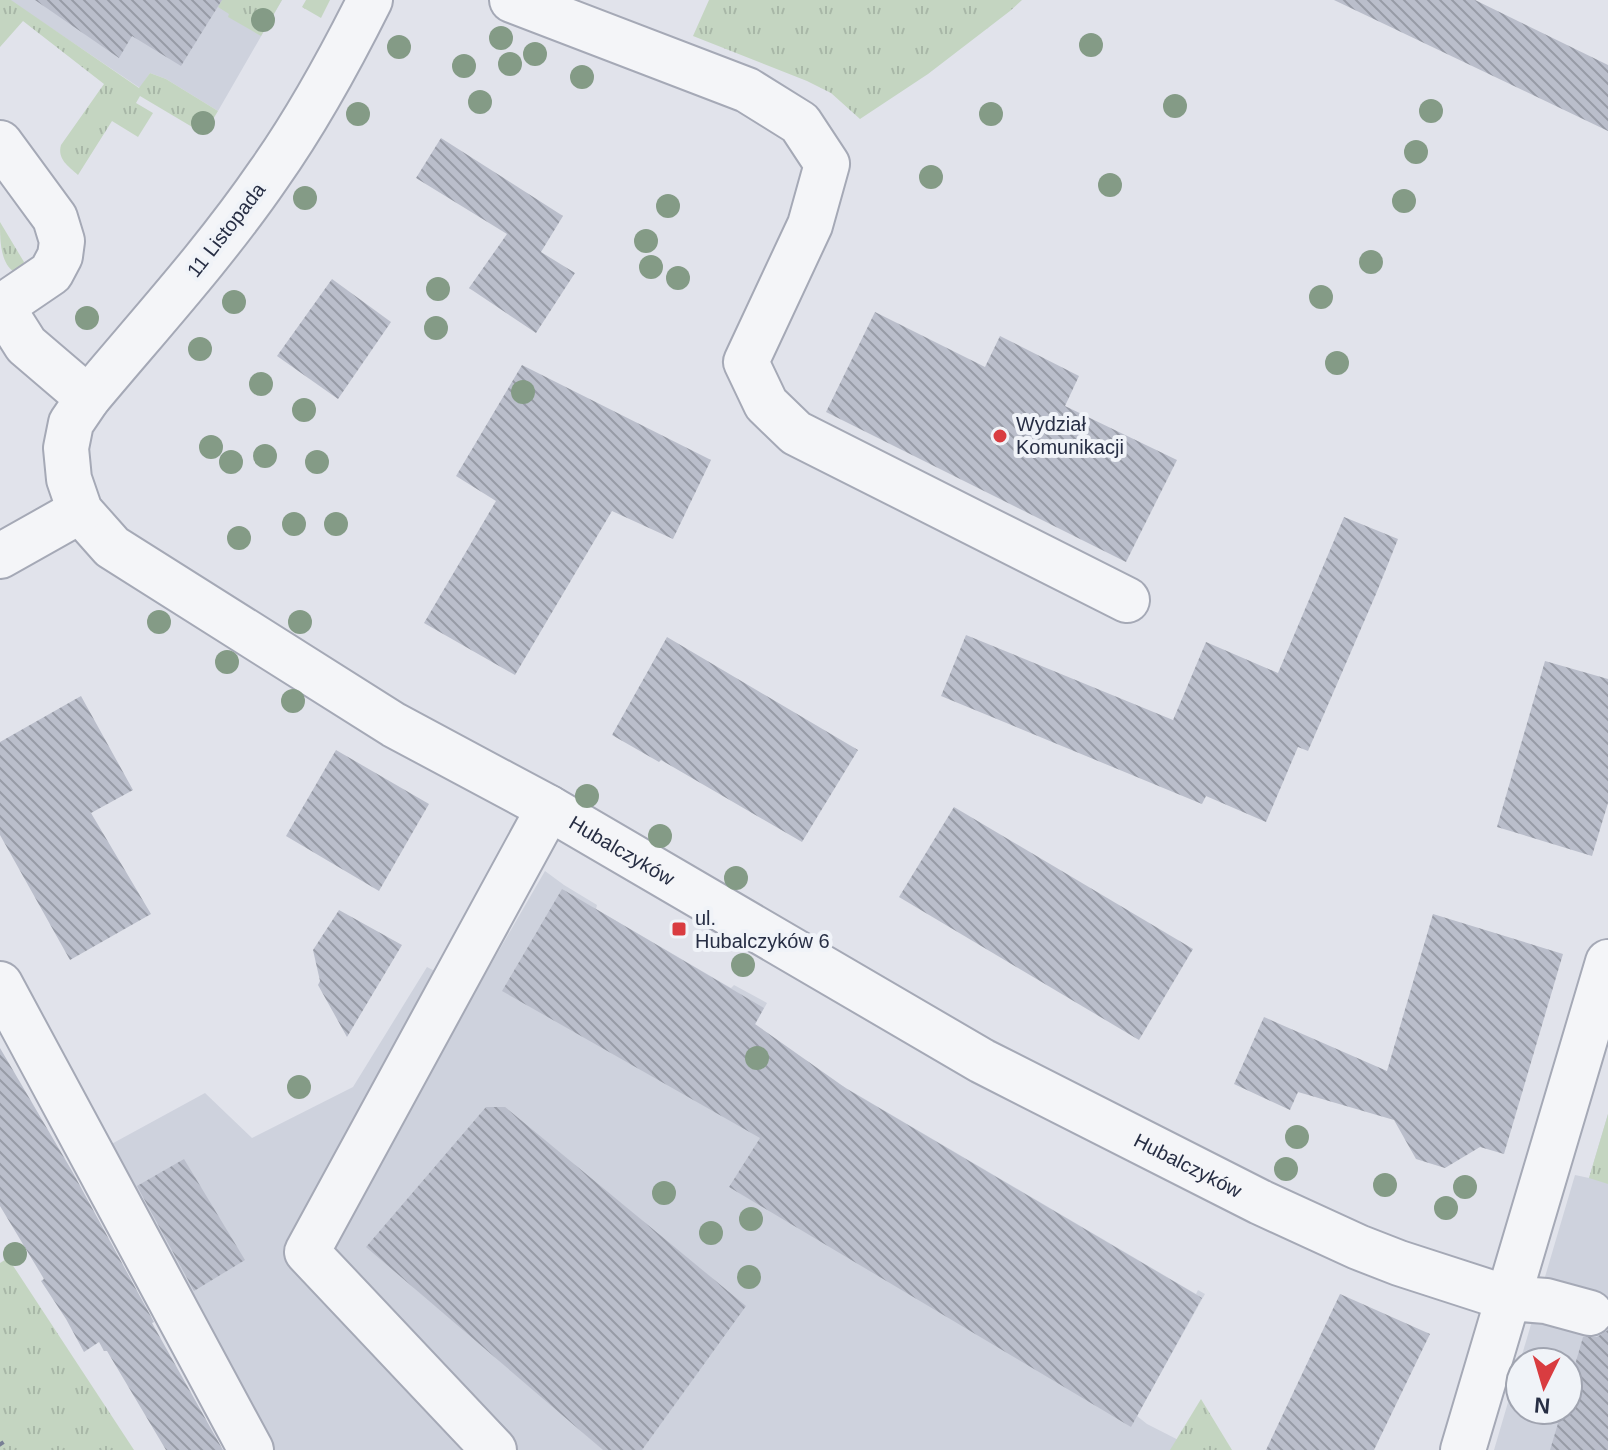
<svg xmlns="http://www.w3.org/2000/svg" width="1608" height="1450" font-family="Arial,sans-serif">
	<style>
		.built { fill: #ced2dd; fill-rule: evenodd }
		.grass { fill: url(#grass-tufts) }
		.building { fill: url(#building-back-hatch) }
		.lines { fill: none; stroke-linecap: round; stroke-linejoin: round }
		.minor-casing { stroke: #a5a9b6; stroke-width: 48 }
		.minor { stroke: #f4f5f8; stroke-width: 44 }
		.rail { stroke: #798095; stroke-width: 6; stroke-dasharray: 4 8; stroke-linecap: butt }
		.tree { fill: #849b86 }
		.poi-dot { fill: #d93c40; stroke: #f0f3f8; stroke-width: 3 }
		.labels { text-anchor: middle; stroke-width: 8; stroke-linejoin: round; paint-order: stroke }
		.street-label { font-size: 20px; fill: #272e44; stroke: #f0f3f8 }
		.poi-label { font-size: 20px; fill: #272e44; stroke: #f0f3f8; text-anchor: start }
	</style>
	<defs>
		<pattern id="grass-tufts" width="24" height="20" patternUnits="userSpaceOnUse" patternTransform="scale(2)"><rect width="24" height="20" fill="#c4d5c1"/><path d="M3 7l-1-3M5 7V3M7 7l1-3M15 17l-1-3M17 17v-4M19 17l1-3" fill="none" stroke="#a8b7a7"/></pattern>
		<pattern id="building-back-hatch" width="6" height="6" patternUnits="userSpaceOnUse" patternTransform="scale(2)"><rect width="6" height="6" fill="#babecb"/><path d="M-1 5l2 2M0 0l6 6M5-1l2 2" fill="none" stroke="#979ba6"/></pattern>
	</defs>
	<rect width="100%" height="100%" fill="#e1e3eb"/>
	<g class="built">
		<polygon points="3,0 282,0 218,111 166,79 150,73 140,88 11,1"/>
		<polygon points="545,871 564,885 597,905 596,909 731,988 734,985 767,1003 748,1037 807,1061 813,1065 812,1068 1196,1294 1198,1290 1205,1294 1137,1416 1147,1424 1198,1450 273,1450 106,1147 205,1093 252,1138 353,1087 427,967 475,992"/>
		<path d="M1608 1114V1450H1494L1575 1175 1589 1178ZM1520 1362H1568V1410H1520Z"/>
	</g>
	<g class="grass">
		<path d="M0 0H11L139 88 150 73 166 79 218 111 204 134 140 96 136 103 153 113 138 137 112 121 78 175C68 166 57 159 61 145L104 84 23 21 0 47Z"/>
		<polygon points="222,0 282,0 261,36 228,17 229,14 218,7"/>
		<polygon points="306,0 330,0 321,18 302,7"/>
		<polygon points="709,0 1022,0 1010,11 928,74 860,119 831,93 807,81 693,36"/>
		<path d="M0 222 24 262 23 266 14 272C0 262 0 240 0 222Z"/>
		<polygon points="1608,1114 1608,1184 1589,1178"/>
		<polygon points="8,1258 134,1450 0,1450 0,1263"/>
		<polygon points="1201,1399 1232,1450 1170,1450"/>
	</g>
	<g class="building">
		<polygon points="35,0 222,0 181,66 132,36 119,58"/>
		<polygon points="1334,0 1475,0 1608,65 1608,131"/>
		<polygon points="441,138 563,216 541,252 575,273 536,333 469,288 507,234 416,178"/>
		<polygon points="332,279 391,322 338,399 277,356"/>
		<polygon points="875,312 985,367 1000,336 1079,376 1065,406 1177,460 1126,562 826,412"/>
		<polygon points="522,365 711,460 673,539 612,511 515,675 424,623 496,501 456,476"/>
		<polygon points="1344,517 1398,539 1376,594 1308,751 1298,747 1266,822 1206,796 1202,804 941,696 966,635 1173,720 1206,642 1278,673"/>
		<polygon points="667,637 858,750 802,842 661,760 659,762 612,735"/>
		<polygon points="1545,661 1608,679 1608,803 1592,856 1497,827"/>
		<polygon points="81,696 133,790 91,813 151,914 70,960 0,835 0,742"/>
		<polygon points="336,750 429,804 379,891 286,836"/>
		<polygon points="954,807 1193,949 1139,1040 899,897"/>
		<polygon points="562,889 764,1008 755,1024 847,1089 1202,1298 1131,1427 729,1187 760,1138 502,991"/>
		<polygon points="339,910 402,945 347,1037 318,985 320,981 313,950"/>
		<polygon points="1433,914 1563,954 1504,1154 1480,1147 1445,1168 1416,1159 1394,1120 1298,1092 1290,1110 1234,1084 1264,1017 1387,1071"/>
		<polygon points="0,1048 72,1171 154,1322 152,1323 223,1450 166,1450 107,1351 104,1351 99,1342 84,1352 66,1319 41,1281 44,1279 0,1206"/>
		<polygon points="486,1107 505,1107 746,1306 642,1450 603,1450 366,1247"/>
		<polygon points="184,1159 245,1260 194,1291 137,1186"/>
		<polygon points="1340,1294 1430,1334 1374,1450 1266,1450"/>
		<polygon points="1608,1330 1608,1450 1550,1450 1562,1410 1568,1410 1568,1389 1583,1337 1597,1337"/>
	</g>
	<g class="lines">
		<defs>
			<g id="minor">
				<path id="s1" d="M370 0C340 60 308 119 269 174 215 253 149 325 88 398L71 423 66 448 69 479 80 511 112 547 394 725 549 808 982 1061 1260 1202 1358 1247 1399 1263 1507 1298 1546 1301 1590 1313"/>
				<polyline points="512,0 747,90 800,123 827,164 810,225 746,362 766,404 796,433 1127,600"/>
				<polyline points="0,143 55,218 62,241 60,256 51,273 1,307"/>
				<polyline points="0,304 26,345 88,398"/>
				<polyline points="0,556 80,511"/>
				<polyline points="0,984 251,1450"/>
				<polyline points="494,1450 307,1252 549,808"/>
				<polyline points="1463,1450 1608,962"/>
			</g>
		</defs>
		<use href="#minor" class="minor-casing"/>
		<use href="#minor" class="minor"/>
		<polyline class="rail" points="0,1442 5,1450"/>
	</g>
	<g class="tree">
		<circle cx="263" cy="20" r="12"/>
		<circle cx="501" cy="38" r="12"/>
		<circle cx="1091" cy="45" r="12"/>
		<circle cx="399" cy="47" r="12"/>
		<circle cx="535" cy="54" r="12"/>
		<circle cx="510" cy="64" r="12"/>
		<circle cx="464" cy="66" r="12"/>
		<circle cx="582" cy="77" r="12"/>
		<circle cx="480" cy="102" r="12"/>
		<circle cx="1175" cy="106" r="12"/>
		<circle cx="1431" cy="111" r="12"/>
		<circle cx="358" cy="114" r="12"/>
		<circle cx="991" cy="114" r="12"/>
		<circle cx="203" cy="123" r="12"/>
		<circle cx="1416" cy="152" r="12"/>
		<circle cx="931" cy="177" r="12"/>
		<circle cx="1110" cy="185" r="12"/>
		<circle cx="305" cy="198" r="12"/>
		<circle cx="1404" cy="201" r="12"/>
		<circle cx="668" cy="206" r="12"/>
		<circle cx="646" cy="241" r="12"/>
		<circle cx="1371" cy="262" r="12"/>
		<circle cx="651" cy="267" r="12"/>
		<circle cx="678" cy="278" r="12"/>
		<circle cx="438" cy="289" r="12"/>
		<circle cx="1321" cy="297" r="12"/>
		<circle cx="234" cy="302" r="12"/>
		<circle cx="87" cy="318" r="12"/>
		<circle cx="436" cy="328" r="12"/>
		<circle cx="200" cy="349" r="12"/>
		<circle cx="1337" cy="363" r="12"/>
		<circle cx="261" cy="384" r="12"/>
		<circle cx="523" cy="392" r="12"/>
		<circle cx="304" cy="410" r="12"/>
		<circle cx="211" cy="447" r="12"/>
		<circle cx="265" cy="456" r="12"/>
		<circle cx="231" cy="462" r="12"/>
		<circle cx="317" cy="462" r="12"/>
		<circle cx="294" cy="524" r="12"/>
		<circle cx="336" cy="524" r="12"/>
		<circle cx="239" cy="538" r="12"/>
		<circle cx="159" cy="622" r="12"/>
		<circle cx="300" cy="622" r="12"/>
		<circle cx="227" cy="662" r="12"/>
		<circle cx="293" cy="701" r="12"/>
		<circle cx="587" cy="796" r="12"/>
		<circle cx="660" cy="836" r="12"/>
		<circle cx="736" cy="878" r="12"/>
		<circle cx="743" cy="965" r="12"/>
		<circle cx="757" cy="1058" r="12"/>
		<circle cx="299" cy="1087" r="12"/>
		<circle cx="1297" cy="1137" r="12"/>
		<circle cx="1286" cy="1169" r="12"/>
		<circle cx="1385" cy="1185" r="12"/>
		<circle cx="1465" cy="1187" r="12"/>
		<circle cx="664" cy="1193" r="12"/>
		<circle cx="1446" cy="1208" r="12"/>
		<circle cx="751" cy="1219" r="12"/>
		<circle cx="711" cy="1233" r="12"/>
		<circle cx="15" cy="1254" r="12"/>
		<circle cx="749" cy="1277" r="12"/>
	</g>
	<g class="poi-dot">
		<circle cx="1000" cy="436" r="8"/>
		<rect x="671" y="921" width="16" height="16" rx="4"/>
	</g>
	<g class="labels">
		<g class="street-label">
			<text transform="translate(226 230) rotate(-52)" y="7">11 Listopada</text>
			<text dy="7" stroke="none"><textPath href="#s1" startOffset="1252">Hubalczyków</textPath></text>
			<text dy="7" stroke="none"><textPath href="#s1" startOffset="1900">Hubalczyków</textPath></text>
		</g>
		<g class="poi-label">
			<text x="1016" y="431">Wydział<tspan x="1016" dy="23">Komunikacji</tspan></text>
			<text x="695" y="925">ul.<tspan x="695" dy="23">Hubalczyków 6</tspan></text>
		</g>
	</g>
	<g transform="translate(1544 1386) rotate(185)"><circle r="38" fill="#f0f3f8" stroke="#a0a4b0" stroke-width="2"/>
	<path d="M0-6L14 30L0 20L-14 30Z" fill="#d93c40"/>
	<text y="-12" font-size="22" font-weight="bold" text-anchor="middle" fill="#272e44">N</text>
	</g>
</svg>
